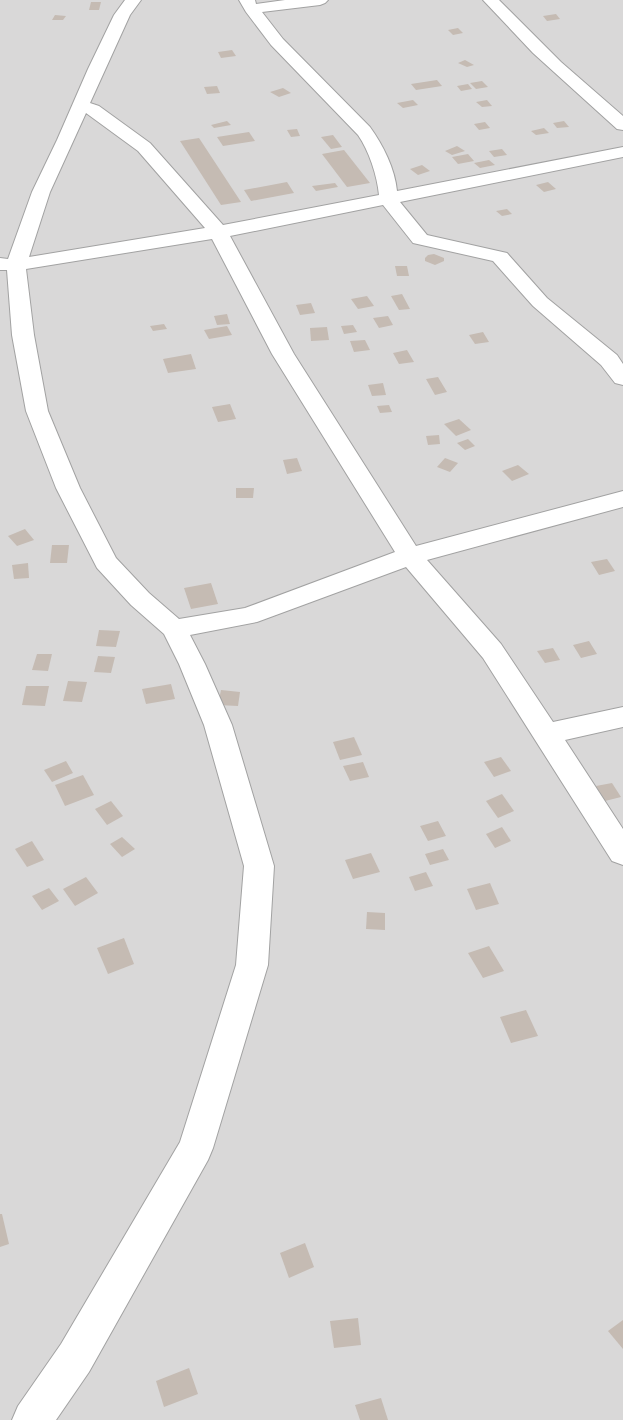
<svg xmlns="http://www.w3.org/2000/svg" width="623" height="1420" font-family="'Titillium Web',sans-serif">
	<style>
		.residential { fill: #d9d8d8 }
		.building { fill: #c5bbb3 }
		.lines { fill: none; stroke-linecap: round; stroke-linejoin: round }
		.minor-casing { stroke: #a2a2a2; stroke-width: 2 }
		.minor { fill: #fff; fill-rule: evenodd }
	</style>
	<rect width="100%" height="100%" fill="#eee9e0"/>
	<rect class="residential" x="0" y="0" width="623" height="1420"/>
	<g class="building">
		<polygon points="91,2 101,2 99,10 89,10"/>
		<polygon points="556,14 560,19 547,21 543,16"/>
		<polygon points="55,15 66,16 63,20 52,20"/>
		<polygon points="458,28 463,33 453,35 448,30"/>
		<polygon points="232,50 236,56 221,58 218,52"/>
		<polygon points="465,60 474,65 467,67 458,63"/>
		<polygon points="437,80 442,86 416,90 411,84"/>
		<polygon points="482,81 488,87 476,89 470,83"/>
		<polygon points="468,84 472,89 461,91 457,86"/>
		<polygon points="217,86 220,93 207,94 204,87"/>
		<polygon points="283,88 291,93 279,97 270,92"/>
		<polygon points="413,100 418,105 403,108 397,103"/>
		<polygon points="487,100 492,106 482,107 476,102"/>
		<polygon points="227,121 231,125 214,128 211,125"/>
		<polygon points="564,121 569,127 557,128 553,123"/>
		<polygon points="485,122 490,128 479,130 474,124"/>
		<polygon points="544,128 549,133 536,135 531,131"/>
		<polygon points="297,129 300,136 291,137 287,130"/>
		<polygon points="249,132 255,141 223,146 217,137"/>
		<polygon points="333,135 342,147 331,149 321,137"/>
		<polygon points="199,138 241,202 221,205 180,141"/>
		<polygon points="457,146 465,151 452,155 445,151"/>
		<polygon points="502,149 507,155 494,157 489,151"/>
		<polygon points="344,150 370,183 347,187 322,154"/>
		<polygon points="468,154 474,161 458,164 452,157"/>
		<polygon points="489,160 495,165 480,168 474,163"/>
		<polygon points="422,165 430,171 418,175 410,169"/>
		<polygon points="287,182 294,193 251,201 244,190"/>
		<polygon points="548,182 556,189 544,192 536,185"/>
		<polygon points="335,183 338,187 316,191 312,186"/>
		<polygon points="507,209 512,214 502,216 496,211"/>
		<polygon points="434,254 444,258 444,261 435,265 425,261 425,258 428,255"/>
		<polygon points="395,266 407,266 409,276 397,276"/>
		<polygon points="402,294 410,309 399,310 391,296"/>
		<polygon points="367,296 374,306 358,309 351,299"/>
		<polygon points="311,303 315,313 300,315 296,305"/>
		<polygon points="227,314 230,324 217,325 214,316"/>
		<polygon points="388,316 393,325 379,328 373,318"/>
		<polygon points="164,324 167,329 153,331 150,326"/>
		<polygon points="353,325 357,332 344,334 341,326"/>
		<polygon points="227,326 232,335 209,339 204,330"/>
		<polygon points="327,327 329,340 311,341 310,328"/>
		<polygon points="483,332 489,342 475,344 469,335"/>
		<polygon points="365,340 370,350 354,352 350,341"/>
		<polygon points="407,350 414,362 399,364 393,353"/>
		<polygon points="191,354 196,369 168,373 163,359"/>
		<polygon points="438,377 447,392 435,395 426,379"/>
		<polygon points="383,383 386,395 372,396 368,385"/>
		<polygon points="230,404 236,419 218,422 212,407"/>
		<polygon points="389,405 392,412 380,413 377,406"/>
		<polygon points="459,419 471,430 456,436 444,424"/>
		<polygon points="439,435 440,444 428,445 426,436"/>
		<polygon points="468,439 475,446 465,450 457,443"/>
		<polygon points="297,458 302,471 287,474 283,460"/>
		<polygon points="445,458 458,463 450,472 437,467"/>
		<polygon points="518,465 529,474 512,481 502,471"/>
		<polygon points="236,488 254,488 253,498 236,498"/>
		<polygon points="25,529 34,540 17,546 8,536"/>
		<polygon points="52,545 69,545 67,563 50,563"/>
		<polygon points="607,559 615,571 599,575 591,562"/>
		<polygon points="28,563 29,578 14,579 12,565"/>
		<polygon points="211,583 218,604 191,609 184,588"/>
		<polygon points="99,630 120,631 116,647 96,646"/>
		<polygon points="589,641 597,654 581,658 573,645"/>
		<polygon points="553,648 560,660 545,663 537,651"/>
		<polygon points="37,654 52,654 48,671 32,670"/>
		<polygon points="98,656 115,657 111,673 94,672"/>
		<polygon points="68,681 87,682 82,702 63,701"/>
		<polygon points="171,684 175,699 146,704 142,689"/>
		<polygon points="26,686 49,686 45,706 22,705"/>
		<polygon points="221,690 240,692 238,706 218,705"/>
		<polygon points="354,737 362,755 340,760 333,742"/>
		<polygon points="501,757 511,771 494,777 484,762"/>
		<polygon points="66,761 73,773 52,782 44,770"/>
		<polygon points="363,762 369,777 350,781 343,766"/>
		<polygon points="83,775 94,795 65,806 55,785"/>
		<polygon points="612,783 621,797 605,801 596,786"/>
		<polygon points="502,794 514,811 498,818 486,801"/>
		<polygon points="111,801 123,816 107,825 95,809"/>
		<polygon points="438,821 446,836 428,841 420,826"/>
		<polygon points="502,827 511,841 495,848 486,834"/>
		<polygon points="122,837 135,849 122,857 110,844"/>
		<polygon points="32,841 44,860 27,867 15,849"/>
		<polygon points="443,849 449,860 430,865 425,854"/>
		<polygon points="371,853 380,872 353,879 345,860"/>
		<polygon points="426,872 433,886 415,891 409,877"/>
		<polygon points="86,877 98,893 75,906 63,889"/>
		<polygon points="490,883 499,904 476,910 467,889"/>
		<polygon points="49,888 59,901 42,910 32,896"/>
		<polygon points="367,912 385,913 385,930 366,929"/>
		<polygon points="124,938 134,964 108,974 97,948"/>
		<polygon points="489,946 504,971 483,978 468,953"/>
		<polygon points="526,1010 538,1036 511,1043 500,1017"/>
		<polygon points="0,1214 2,1214 9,1244 0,1247"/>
		<polygon points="305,1243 314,1267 289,1278 280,1253"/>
		<polygon points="358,1318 361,1345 334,1348 330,1321"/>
		<polygon points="623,1320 623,1349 608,1331"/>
		<polygon points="189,1368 198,1394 164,1407 156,1381"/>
		<polygon points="381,1398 388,1420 360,1420 355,1405"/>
	</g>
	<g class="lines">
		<defs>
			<g id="minor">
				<path d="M125 0H141L130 15 90 103 99 106 150 143 223 225 379 195C377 175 369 151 358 135L271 45 246 12 239 0H255L256 4 285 0H328L325 3 320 5 262 12 283 39 370 127C383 145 395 169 397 191L623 147V157L400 202 427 235 507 253 547 298 617 355 623 364V385L615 383 601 365 533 306 493 261 413 243 383 205 230 236 294 354 416 546 623 491V507L427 560 501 644 553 722 623 707V727L565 740 623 829V865L612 861 483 658 406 567 257 622 190 635 205 664 232 725 274 866 268 965 213 1148 208 1160 89 1372 56 1420H12L18 1406 61 1344 180 1142 236 965 244 866 204 725 179 664 164 634 131 605 97 568 56 488 26 411 12 335 7 270H0V258L8 259 32 192 57 140 88 69 114 15ZM86 113 138 151 205 228 29 257 50 192ZM212 239 272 354 395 552 245 608 179 619 149 593 116 558 80 488 48 411 34 335 26 269Z"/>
				<polygon points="483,0 499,0 561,62 623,116 623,130 617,129 533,53"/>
			</g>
		</defs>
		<use href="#minor" class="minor-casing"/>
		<use href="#minor" class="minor"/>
	</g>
</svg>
